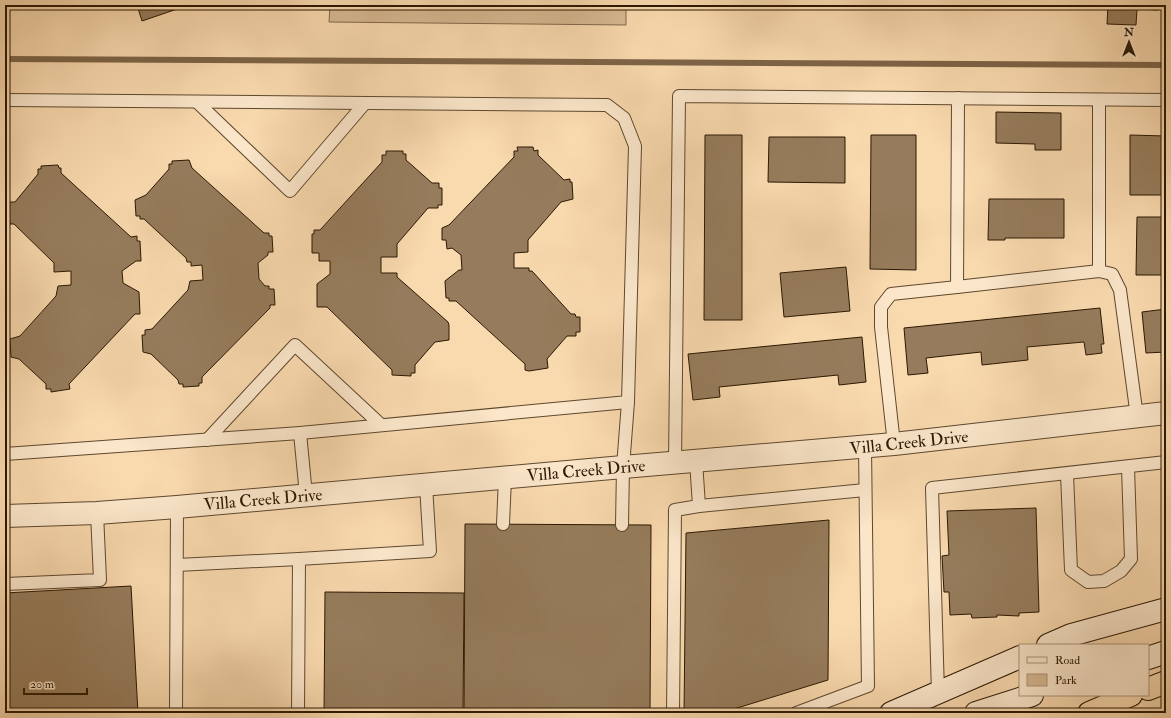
<svg xmlns="http://www.w3.org/2000/svg" width="1171" height="718" font-family="'IM FELL Double Pica',serif">
	<style>
		.green { fill: #d6b891; stroke: #80684a }
		.lines { fill: none; stroke-linecap: round; stroke-linejoin: round }
		.stream { stroke: #7d6447; stroke-width: 6 }
		.building { fill: #967c5c; stroke: #2b1803 }
		.service-casing { stroke: #5e482e; stroke-width: 14 }
		.minor-casing { stroke: #5e482e; stroke-width: 24 }
		.secondary-casing { stroke: #2b1803; stroke-width: 24 }
		.motorway-casing { stroke: #2b1803; stroke-width: 24 }
		.service { stroke: #fbe6ca; stroke-width: 12 }
		.minor { stroke: #fbe6ca; stroke-width: 22 }
		.secondary { stroke: #fbe6ca; stroke-width: 22 }
		.motorway { stroke: #f9d9ae; stroke-width: 22 }
		.labels { text-anchor: middle; stroke-width: 3.5; stroke-linejoin: round; paint-order: stroke }
		.street-label { font-size: 17px; fill: #2b1803; stroke: #fbe6ca }
	</style>
	<rect width="100%" height="100%" fill="#f9d9ae"/>
	<filter id="stains"><feTurbulence type="fractalNoise" baseFrequency=".005" numOctaves="4"/><feColorMatrix values="0 0 0 0 .2 0 0 0 0 .09 0 0 0 0 .02 0 0 0 .5 -.17"/></filter>
	<radialGradient id="worn" r=".72"><stop offset=".6" stop-color="#630" stop-opacity="0"/><stop offset="1" stop-color="#630" stop-opacity=".3"/></radialGradient>
	<polygon class="green" points="330,5 626,5 626,25 329,22"/>
	<g class="lines">
		<polyline class="stream" points="5,59 1166,65"/>
	</g>
	<g class="building">
		<polygon points="137,5 185,5 186,6 142,21"/>
		<polygon points="1108,5 1158,5 1158,10 1137,9 1136,25 1107,24"/>
		<polygon points="996,112 1061,113 1061,150 1035,150 1035,144 996,143"/>
		<polygon points="705,135 742,135 742,320 704,320"/>
		<polygon points="871,135 916,135 916,270 870,269"/>
		<polygon points="1130,135 1166,136 1166,195 1130,195"/>
		<polygon points="769,137 845,137 845,183 768,182"/>
		<polygon points="517,147 533,147 534,151 538,150 538,155 564,180 570,179 570,182 572,182 573,199 561,202 528,240 528,252 514,253 514,268 529,268 529,271 532,271 571,314 575,314 576,317 580,317 580,332 576,332 576,336 567,336 547,359 548,368 529,371 525,370 525,364 456,301 449,301 449,298 446,298 445,281 459,270 462,270 461,255 452,248 447,249 446,240 442,240 442,228 449,225 514,157 514,151 518,151"/>
		<polygon points="386,151 403,151 403,154 406,154 406,160 432,183 439,183 439,188 442,188 442,205 438,205 438,208 428,208 397,244 397,257 381,257 381,273 397,273 397,277 448,322 449,325 449,340 435,342 415,365 415,373 411,373 411,376 392,375 392,370 327,307 317,307 317,284 330,274 330,261 319,261 319,253 312,253 312,234 314,234 314,230 320,230 382,162 382,155 386,155"/>
		<polygon points="189,160 192,168 264,233 269,233 269,236 272,236 273,252 268,252 268,255 258,263 259,279 265,286 269,286 269,289 274,289 275,305 270,305 270,308 202,377 202,383 199,383 199,386 183,387 183,384 179,384 178,380 151,354 143,352 142,335 145,335 145,330 152,329 188,290 190,281 203,280 202,265 191,266 191,262 187,262 186,258 144,219 140,219 140,216 136,216 135,200 146,195 169,169 169,164 172,164 172,161"/>
		<polygon points="58,165 59,168 61,168 61,173 131,237 137,236 137,241 140,241 141,261 136,261 122,271 123,283 139,292 140,314 135,314 69,384 70,389 51,392 51,389 46,389 46,384 19,359 11,357 10,339 20,336 56,296 58,286 71,285 71,271 54,272 54,263 14,224 10,224 10,221 5,221 5,205 8,205 8,202 15,202 38,174 38,169 41,169 41,166"/>
		<polygon points="989,199 1064,199 1064,238 1005,238 1005,240 988,240"/>
		<polygon points="1137,217 1166,217 1166,275 1136,275"/>
		<polygon points="846,267 850,311 784,317 780,273"/>
		<polygon points="1100,308 1104,344 1101,344 1102,353 1086,355 1084,342 1027,347 1028,360 982,365 981,352 926,358 928,373 908,375 904,328"/>
		<polygon points="1166,309 1166,352 1146,353 1142,312"/>
		<polygon points="862,337 866,382 839,385 838,375 719,387 720,397 693,400 688,354"/>
		<polygon points="1036,508 1039,612 1019,613 1019,616 997,615 997,617 972,618 971,614 950,615 949,592 944,592 942,556 949,555 947,511"/>
		<polygon points="829,520 828,680 721,713 684,713 686,533"/>
		<polygon points="465,524 651,525 650,713 464,713"/>
		<polygon points="131,586 138,713 5,713 5,593"/>
		<polygon points="325,592 464,593 463,713 324,713"/>
	</g>
	<g class="lines">
		<defs>
			<g id="service">
				<polyline points="5,100 607,105 624,118 635,146 628,402 300,433 5,454"/>
				<polyline points="197,102 290,191 365,103"/>
				<polyline points="1099,271 1099,100"/>
				<polyline points="957,287 1099,271 1112,274 1120,290 1137,417"/>
				<polyline points="300,433 306,495"/>
				<polyline points="207,440 295,345 381,425"/>
				<polyline points="894,444 881,327 881,307 891,294 957,287 958,98"/>
				<polyline points="675,463 679,96 1166,100"/>
				<polyline points="1067,474 1071,570 1088,582 1104,581 1121,571 1131,559 1128,467"/>
				<polyline points="699,506 865,490"/>
				<polyline points="503,524 505,478"/>
				<polyline points="622,525 623,467 628,402"/>
				<polyline points="177,565 299,559"/>
				<polyline points="5,584 100,580 97,513"/>
				<polyline points="938,693 932,488 1166,462"/>
				<polyline points="176,713 177,507"/>
				<polyline points="298,713 299,559 430,551 426,485"/>
				<polyline points="673,713 675,510 699,506 696,461"/>
				<polyline points="796,713 868,686 865,447"/>
			</g>
			<polyline id="minor" points="5,516 97,513 177,507 623,467 894,444 1166,413"/>
			<g id="secondary">
				<polyline points="1048,645 1071,635 1166,609"/>
				<polyline points="1148,658 1166,652"/>
				<polyline points="891,713 1020,657"/>
				<polyline points="976,713 1032,695"/>
			</g>
			<g id="motorway">
				<polyline points="1148,689 1166,682"/>
				<polyline points="1089,713 1131,695"/>
			</g>
		</defs>
		<use href="#service" class="service-casing"/>
		<use href="#minor" class="minor-casing"/>
		<use href="#secondary" class="secondary-casing"/>
		<use href="#motorway" class="motorway-casing"/>
		<use href="#service" class="service"/>
		<use href="#minor" class="minor"/>
		<use href="#secondary" class="secondary"/>
		<use href="#motorway" class="motorway"/>
	</g>
	<g class="labels">
		<g class="street-label">
			<text transform="translate(909 442) rotate(-6)" y="6">Villa Creek Drive</text>
			<text transform="translate(586 470) rotate(-5)" y="6">Villa Creek Drive</text>
			<text transform="translate(263 499) rotate(-5)" y="6">Villa Creek Drive</text>
		</g>
	</g>
	<rect width="1171" height="718" fill="none" stroke="#f9d9ae" stroke-width="20"/>
	<rect x="6" y="6" width="1159" height="706" fill="none" stroke="#2b1803" stroke-width="2"/>
	<rect x="10" y="10" width="1151" height="698" fill="none" stroke="#2b1803"/>
	<rect x="1019" y="644" width="130" height="52" fill="#fbe6ca" stroke="#a8947a"/>
	<rect x="1027" y="657" width="20" height="6" fill="#fbe6ca" stroke="#a8947a"/>
	<text x="1055" y="664" font-size="12" fill="#2b1803">Road</text>
	<rect x="1027" y="674" width="20" height="12" fill="#d6b891" stroke="#a8947a"/>
	<text x="1055" y="684" font-size="12" fill="#2b1803">Park</text>
	<g transform="translate(1129 42)" stroke="#fbe6ca" stroke-width="3" paint-order="stroke">
	<path d="M0-3L7 15L0 10L-7 15Z" fill="#2b1803"/>
	<text y="-6" font-size="11" font-weight="bold" text-anchor="middle" fill="#2b1803">N</text>
	</g>
	<path d="M24 688v6h63v-6" fill="none" stroke="#2b1803" stroke-width="2"/>
	<text x="30" y="688" font-size="12" fill="#2b1803" stroke="#fbe6ca" stroke-width="3" paint-order="stroke">20 m</text>
	<rect width="100%" height="100%" filter="url(#stains)"/>
	<rect width="100%" height="100%" fill="url(#worn)"/>
</svg>
